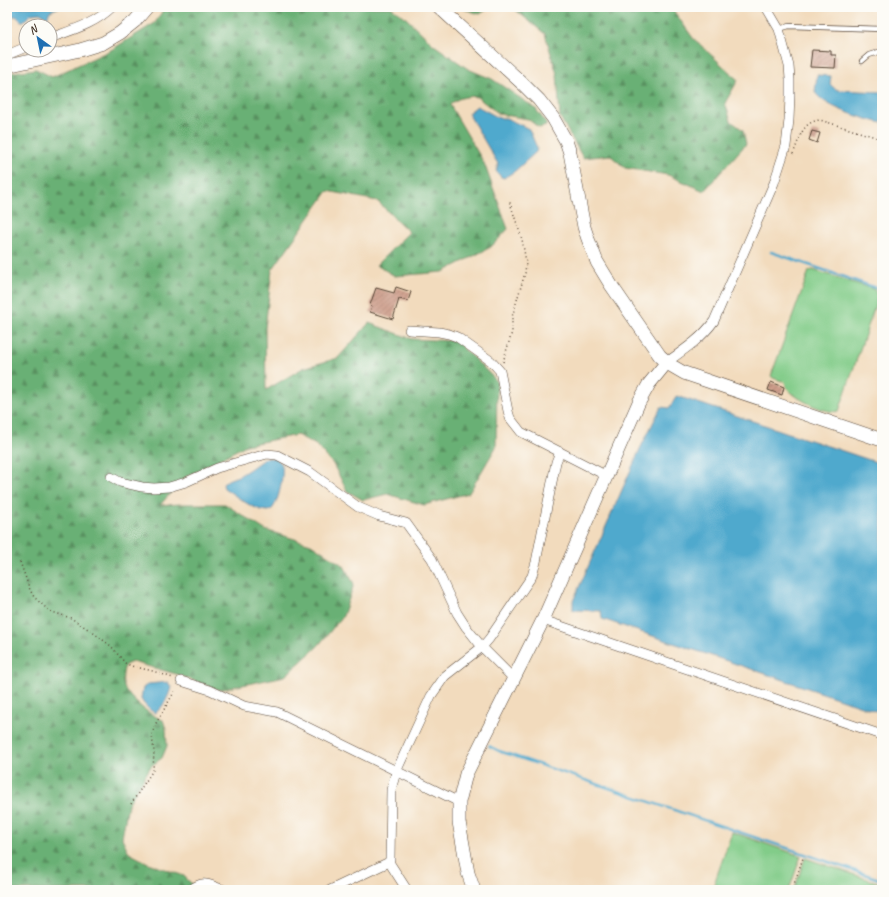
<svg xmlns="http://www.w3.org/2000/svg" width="889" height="897" font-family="Caveat,sans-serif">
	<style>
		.grass { fill: #82cc89; stroke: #5e7b54 }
		.forest { fill: url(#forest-firs); stroke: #526d4a }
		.water { fill: #50a9cd; stroke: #466a76 }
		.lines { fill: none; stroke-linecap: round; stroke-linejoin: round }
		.stream { stroke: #50a9cd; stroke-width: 2.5 }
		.building { fill: url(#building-hatch) }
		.lane-casing { stroke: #564536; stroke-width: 6 }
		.street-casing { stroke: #564536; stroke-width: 10 }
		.secondary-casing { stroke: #564536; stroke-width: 14 }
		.path { stroke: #564536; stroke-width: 1.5; stroke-dasharray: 1 3; stroke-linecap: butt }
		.lane { stroke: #fff; stroke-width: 4.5 }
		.street { stroke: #fff; stroke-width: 9 }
		.secondary { stroke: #fff; stroke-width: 13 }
	</style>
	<defs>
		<pattern id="forest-firs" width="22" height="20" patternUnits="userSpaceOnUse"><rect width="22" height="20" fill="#69b075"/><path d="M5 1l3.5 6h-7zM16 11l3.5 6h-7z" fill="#588f5f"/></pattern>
		<pattern id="building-hatch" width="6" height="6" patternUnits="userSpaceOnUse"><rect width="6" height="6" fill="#ce9e8b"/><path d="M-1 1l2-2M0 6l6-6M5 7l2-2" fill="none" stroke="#a88171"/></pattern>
	</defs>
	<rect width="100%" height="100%" fill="#fdfcf7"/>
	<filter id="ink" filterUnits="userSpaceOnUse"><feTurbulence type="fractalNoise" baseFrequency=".025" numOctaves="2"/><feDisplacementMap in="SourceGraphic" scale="8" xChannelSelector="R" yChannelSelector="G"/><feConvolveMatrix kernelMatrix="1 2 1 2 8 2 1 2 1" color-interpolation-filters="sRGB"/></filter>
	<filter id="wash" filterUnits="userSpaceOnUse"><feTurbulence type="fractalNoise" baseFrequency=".012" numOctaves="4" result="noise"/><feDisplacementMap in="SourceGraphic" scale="16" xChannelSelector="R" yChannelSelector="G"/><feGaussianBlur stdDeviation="0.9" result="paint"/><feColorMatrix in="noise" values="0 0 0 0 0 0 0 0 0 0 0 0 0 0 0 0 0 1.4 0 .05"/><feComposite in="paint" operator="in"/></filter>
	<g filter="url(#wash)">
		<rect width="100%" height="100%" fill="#f2dbbd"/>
		<g class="grass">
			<path d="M813 270 874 289 878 297 839 411C828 415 796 399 789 390 786 388 786 385 785 382L773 378 771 376 809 271Z"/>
			<polygon points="732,832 801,856 789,890 712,890"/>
			<polygon points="805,858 882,884 882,890 794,890"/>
		</g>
		<g class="forest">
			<path d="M165 7H391L406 18 434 45 468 69 492 79 535 108 546 123V126L539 128 528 119 499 114 477 97C470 95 455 98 450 105L484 163 508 229 491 247 443 272 395 276 376 265 409 232 377 201 328 191 272 270 265 328 266 390 303 368 338 358 369 323 412 339 456 341 497 381 496 447 469 493 424 505 387 494 363 500 347 491 333 464 316 445 297 435 246 445 184 478 160 505 182 504H225L265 530 311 544 344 566 354 584 343 616 317 647 285 676 219 690 176 674 140 664 132 662 125 665C123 671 122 678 123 684 126 697 151 716 163 720L166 729 167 746 162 758 151 766 128 804 122 838 129 853 148 863 184 876 195 887 196 890H7V73L36 69 52 77 111 50 155 23Z"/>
			<polygon points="457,7 491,7 480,14"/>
			<polygon points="512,7 675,7 673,10 693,38 738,80 725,103 731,121 743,130 746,144 704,191 668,175 625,168 610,155 583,158 560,117 557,74 545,34"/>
		</g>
		<g class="water">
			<polygon points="7,7 60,7 50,11 47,18 40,13 31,14 24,21 21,21 16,16 7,17"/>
			<path d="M817 75 831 76 830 84 834 88 838 90 882 92V123C865 119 823 107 815 92Z"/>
			<polygon points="477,106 499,118 506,118 529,129 537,148 536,152 515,171 504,178 501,177 496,171 498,164 468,113"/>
			<polygon points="677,396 882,464 882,713 602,619 601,611 573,610 573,601 640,449 661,407 669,408"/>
			<path d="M266 458H276C279 461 281 462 282 466 284 474 278 511 268 511 254 511 235 495 224 488L223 484C228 478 236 478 242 474 251 469 257 463 266 458Z"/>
			<path d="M168 682 171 687C169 696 163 708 155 713 149 710 144 705 141 699L143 688 148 684Z"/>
		</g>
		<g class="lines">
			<g class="stream">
				<polyline points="771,252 882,290"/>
				<polyline points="489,746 499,751 882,880"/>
			</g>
		</g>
		<g id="blocks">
			<g class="building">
				<polygon points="812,50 831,51 831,55 836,55 835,68 810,67"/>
				<polygon points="812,131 820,133 817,143 809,140"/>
				<polygon points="396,287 411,292 408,301 399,299 393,319 370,312 372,306 370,305 376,288 394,293"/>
				<polygon points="771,382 784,387 782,395 768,390"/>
			</g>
		</g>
	</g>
	<g filter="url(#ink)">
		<use href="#blocks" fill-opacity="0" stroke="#564536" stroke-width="1"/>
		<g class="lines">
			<defs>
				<g id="lane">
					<polyline points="779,29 789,26 882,29"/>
					<polyline points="862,61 869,55 882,51"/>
				</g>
				<g id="street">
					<path d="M50 38C72 30 95 24 112 7"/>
					<polyline points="7,55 26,47"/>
					<polyline points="409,330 439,332 449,334 457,337 491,361 500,371 508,411 510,418 521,432 607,476"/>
					<path d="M667 362C684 350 702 338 714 321L774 183 786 146 789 120 790 96V79L789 66 779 29 766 7"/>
					<polyline points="111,477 120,482 142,487 154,488 169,487 186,482 217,468 267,454 277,455 310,472 358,507 379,516 406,523 432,559 457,613 466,627 482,647 513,678"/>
					<polyline points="543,620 882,735"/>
					<polyline points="181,681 210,690 244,706 277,712 459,802"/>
					<path d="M190 890C205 879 208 885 224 890"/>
					<polyline points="330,890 389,862"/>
					<polyline points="407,890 389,862 390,859 391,790 396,772 431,696 445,676 482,647 489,639 532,576 536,562 556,462 560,452"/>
				</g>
				<g id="secondary">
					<polyline points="439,7 523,84 539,100 553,118 566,141 570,153 584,227 588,239 597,262 611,285 660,356 672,366 684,373 882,440"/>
					<polyline points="7,66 80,50 103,43 120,33 135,21 147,7"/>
					<polyline points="474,890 468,873 459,822 459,802 466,774 543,620 639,402 649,384 667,362"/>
				</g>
			</defs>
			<use href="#lane" class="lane-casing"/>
			<use href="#street" class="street-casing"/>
			<use href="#secondary" class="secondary-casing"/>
			<g class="path">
				<path d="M793 154C800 139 801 122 820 120L882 139"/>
				<polyline points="503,362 512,332 512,317 525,273 526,262 522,239 509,200"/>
				<polyline points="20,562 30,590 34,597 46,608 52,612 71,618 91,631 111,646 125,663 131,666 153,671 173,678"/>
				<polyline points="131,804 153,770 154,752 152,735 155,725 176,689"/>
				<polyline points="792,890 803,858"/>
			</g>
			<use href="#lane" class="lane"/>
			<use href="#street" class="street"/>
			<use href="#secondary" class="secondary"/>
		</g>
	</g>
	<rect width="889" height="897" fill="none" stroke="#fdfcf7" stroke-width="24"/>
	<g transform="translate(38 38) rotate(327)"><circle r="19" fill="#fdfcf7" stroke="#afa8a0"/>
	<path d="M0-3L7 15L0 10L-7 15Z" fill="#1f6fb2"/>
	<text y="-6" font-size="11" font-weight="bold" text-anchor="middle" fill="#3b2a1e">N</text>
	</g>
</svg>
